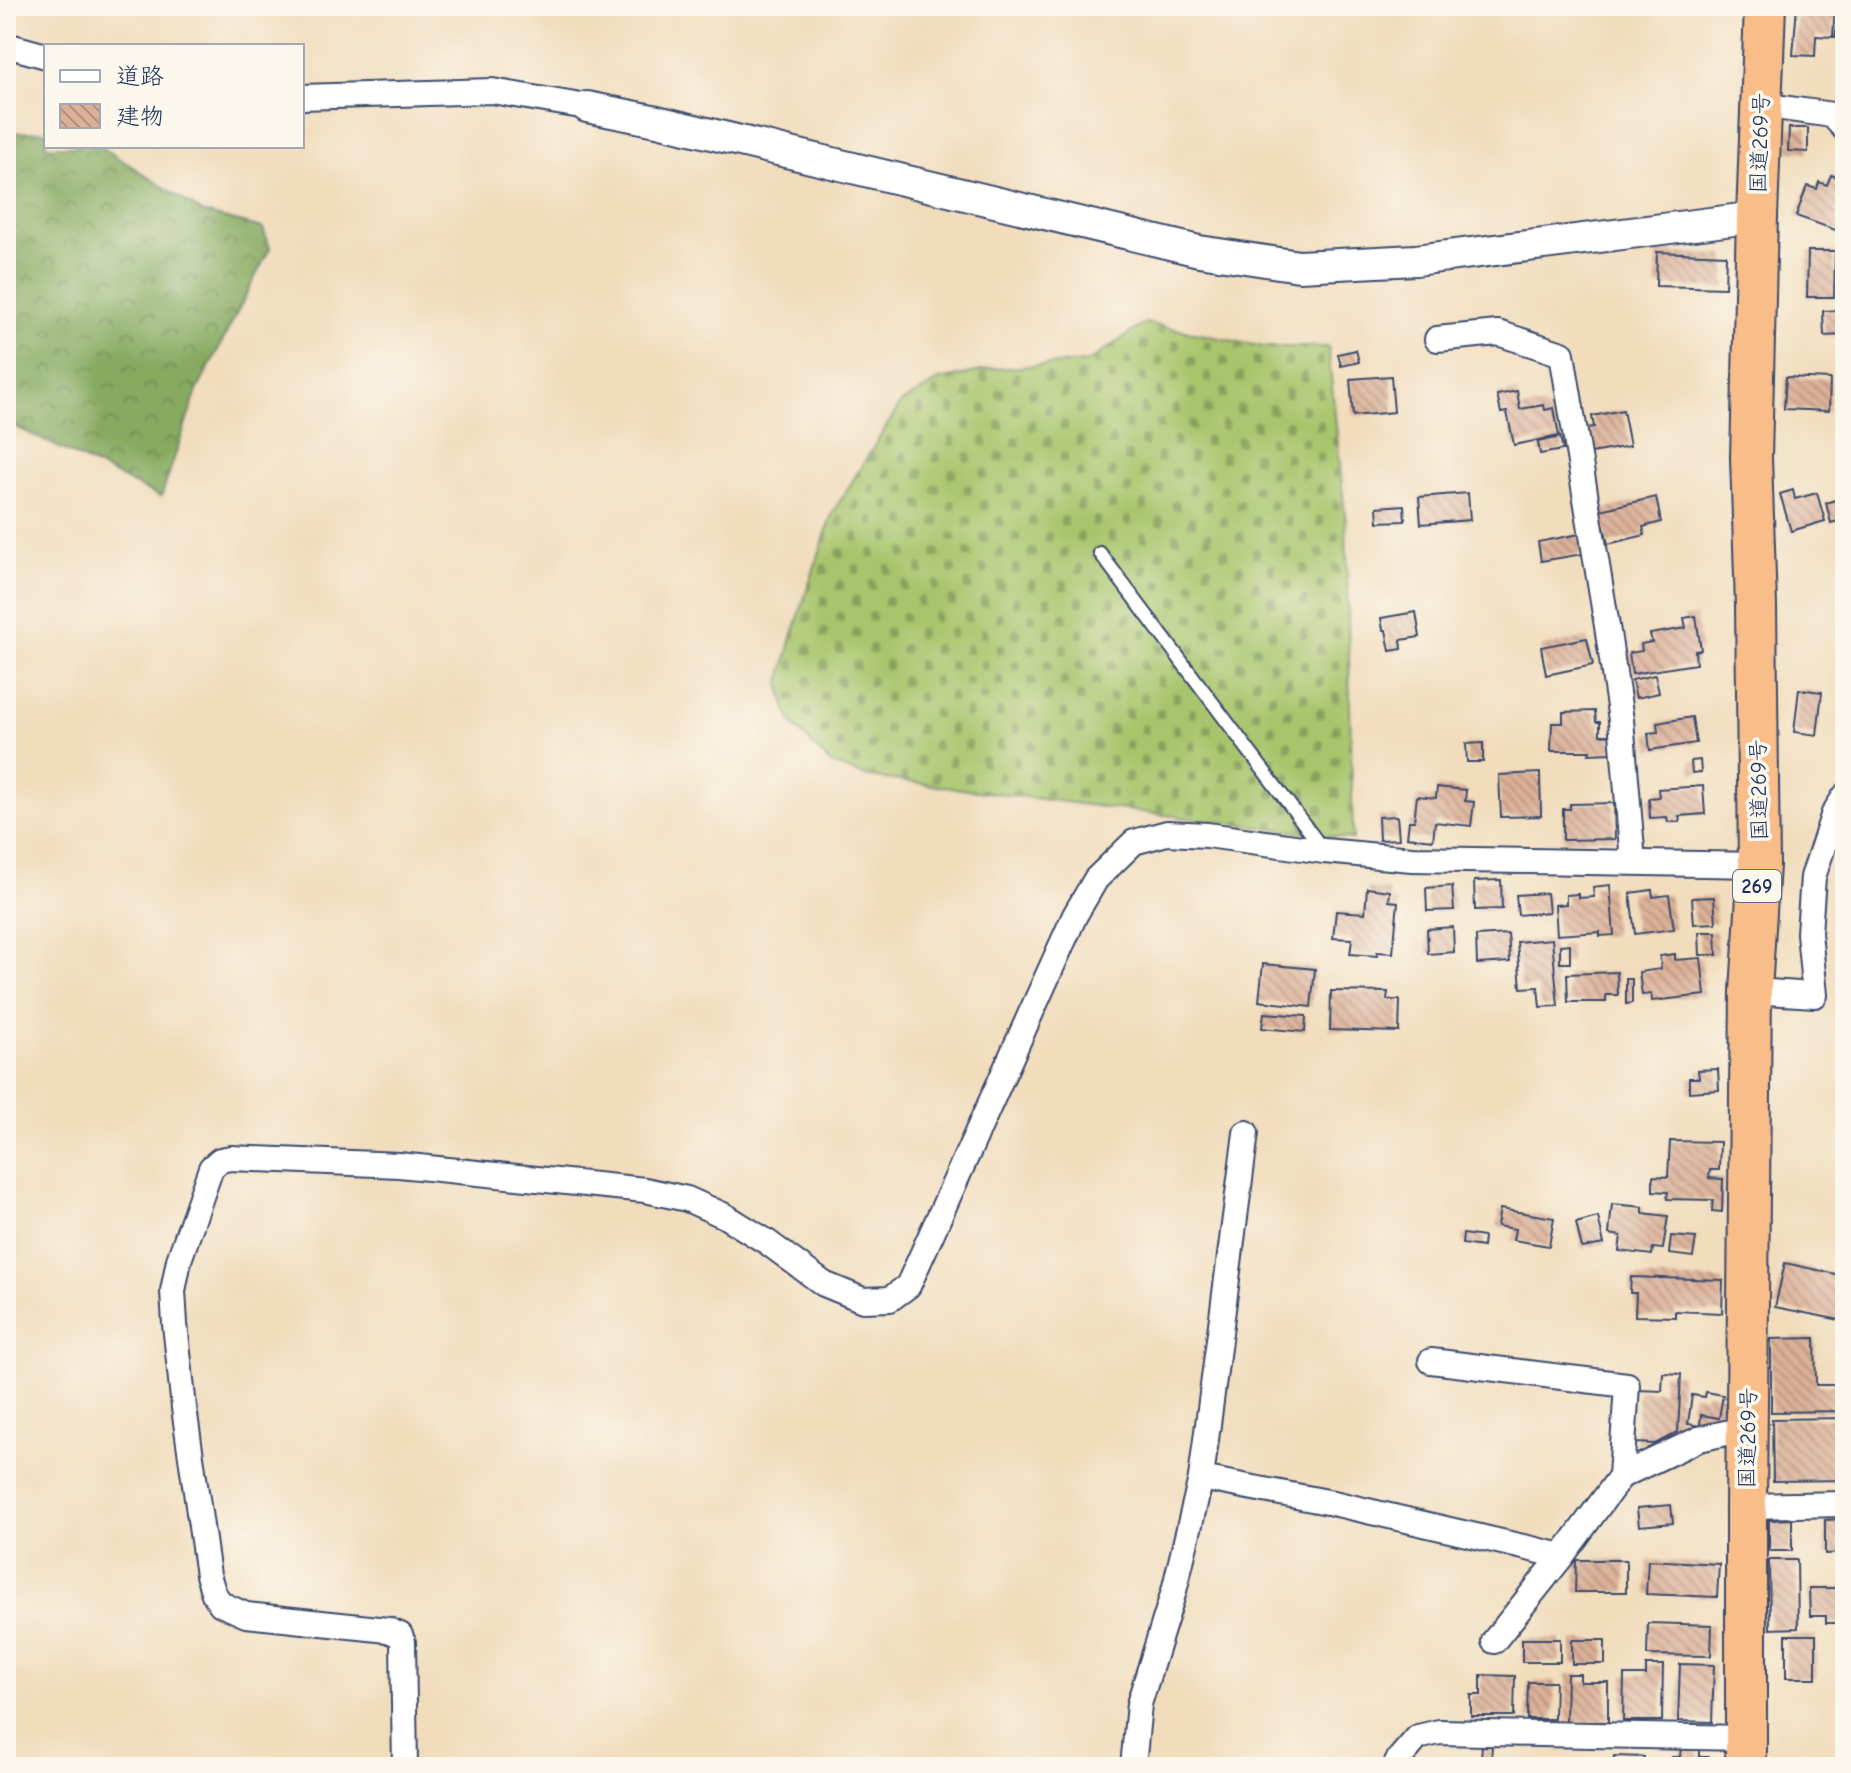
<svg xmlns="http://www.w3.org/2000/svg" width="1851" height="1773" font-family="'Comic Neue','Klee One',sans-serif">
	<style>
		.forest { fill: url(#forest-crowns); stroke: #506c5f; stroke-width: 2 }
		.cemetery { fill: url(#cemetery-stones); stroke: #627a65; stroke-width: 2 }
		.building { fill: url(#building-back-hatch) }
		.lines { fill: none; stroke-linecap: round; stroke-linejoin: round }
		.service-casing { stroke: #3b496c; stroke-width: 16 }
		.minor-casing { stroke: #3b496c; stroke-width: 28 }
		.tertiary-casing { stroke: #3b496c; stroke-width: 34 }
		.trunk-casing { stroke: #3b496c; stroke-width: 44 }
		.service { stroke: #fff; stroke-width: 12 }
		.minor { stroke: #fff; stroke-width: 24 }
		.tertiary { stroke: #fff; stroke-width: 30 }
		.trunk { stroke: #f9bd89; stroke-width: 40 }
		.labels { text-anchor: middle; stroke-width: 7; stroke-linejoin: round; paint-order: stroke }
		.shield { fill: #fbf7ec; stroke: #5e6b89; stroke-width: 2 }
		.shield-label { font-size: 20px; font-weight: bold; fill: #1b2f5e }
		.street-label { font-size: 22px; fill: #1b2f5e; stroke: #fbf7ec }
	</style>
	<defs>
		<pattern id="forest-crowns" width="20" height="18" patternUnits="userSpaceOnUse" patternTransform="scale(2)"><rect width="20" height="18" fill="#86aa60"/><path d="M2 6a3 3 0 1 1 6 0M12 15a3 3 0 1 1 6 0" fill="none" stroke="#6d8b52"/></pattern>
		<pattern id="cemetery-stones" width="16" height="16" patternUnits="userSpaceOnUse" patternTransform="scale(2)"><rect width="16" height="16" fill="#a8c56c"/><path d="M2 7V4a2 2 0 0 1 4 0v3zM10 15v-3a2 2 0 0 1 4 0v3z" fill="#88a05c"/></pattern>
		<pattern id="building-back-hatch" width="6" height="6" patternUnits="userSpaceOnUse" patternTransform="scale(2)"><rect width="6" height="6" fill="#dcb198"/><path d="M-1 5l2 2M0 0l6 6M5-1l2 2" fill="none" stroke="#b2907f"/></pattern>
	</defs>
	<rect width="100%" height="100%" fill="#fbf7ec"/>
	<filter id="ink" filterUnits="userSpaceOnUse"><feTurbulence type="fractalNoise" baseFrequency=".0125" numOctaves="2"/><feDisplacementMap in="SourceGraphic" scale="16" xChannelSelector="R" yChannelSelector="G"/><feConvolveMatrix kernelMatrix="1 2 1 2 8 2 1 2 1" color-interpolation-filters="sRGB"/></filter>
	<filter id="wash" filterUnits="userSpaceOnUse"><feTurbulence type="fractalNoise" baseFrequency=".006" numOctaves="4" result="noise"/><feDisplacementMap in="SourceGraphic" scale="32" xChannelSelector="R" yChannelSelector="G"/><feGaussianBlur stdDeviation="1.8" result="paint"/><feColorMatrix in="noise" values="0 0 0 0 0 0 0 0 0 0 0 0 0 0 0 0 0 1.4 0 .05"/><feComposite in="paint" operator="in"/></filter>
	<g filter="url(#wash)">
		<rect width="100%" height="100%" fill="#f1dcbb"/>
		<polygon class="forest" points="46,131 46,146 100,146 204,213 263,228 270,248 197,391 161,497 6,422 6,144 12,133"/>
		<polygon class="cemetery" points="1145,323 1264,347 1328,347 1346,525 1353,839 869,777 831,764 794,726 786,710 780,683 792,637 832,514 901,403 940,380 990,369 1088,362"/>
		<g id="blocks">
			<g class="building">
				<polygon points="1797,6 1835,6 1833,37 1816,36 1815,56 1793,55"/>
				<polygon points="1842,6 1845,6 1845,39 1835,37"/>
				<polygon points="1789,128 1808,128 1808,152 1788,151"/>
				<polygon points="1831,175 1845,180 1845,220 1841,232 1796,216 1807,186 1817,189 1819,182 1827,185"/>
				<polygon points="1808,251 1835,251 1834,297 1807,297"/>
				<polygon points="1657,252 1726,255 1725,288 1656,286"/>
				<polygon points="1843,310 1844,335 1824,336 1823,311"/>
				<polygon points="1356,350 1359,362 1341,366 1338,354"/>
				<polygon points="1391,376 1394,412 1353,416 1350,379"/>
				<polygon points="1786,377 1830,379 1829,411 1784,409"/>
				<polygon points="1517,391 1520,409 1544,405 1545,410 1554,408 1559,436 1514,445 1507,412 1501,413 1497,395"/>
				<polygon points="1623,410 1630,446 1591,453 1586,428 1594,427 1592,416"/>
				<polygon points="1560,437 1563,450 1540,454 1538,442"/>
				<polygon points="1793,490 1795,499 1817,493 1825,521 1791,531 1780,494"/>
				<polygon points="1468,493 1470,520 1421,524 1419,497"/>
				<polygon points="1656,497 1661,522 1643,527 1645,535 1608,544 1600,510"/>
				<polygon points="1835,500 1841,520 1831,523 1826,503"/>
				<polygon points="1404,505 1405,521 1378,522 1377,507"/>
				<polygon points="1580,534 1583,554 1541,561 1538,542"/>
				<polygon points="1416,612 1420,637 1401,640 1402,649 1390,651 1386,630 1383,630 1381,618"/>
				<polygon points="1696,616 1701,650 1695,651 1696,664 1632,674 1629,653 1642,651 1641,644 1652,642 1650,634 1686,628 1684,618"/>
				<polygon points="1587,638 1593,665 1546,675 1541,647"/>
				<polygon points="1655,675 1659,693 1636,698 1632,680"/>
				<polygon points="1799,689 1822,692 1817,735 1794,732"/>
				<polygon points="1595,711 1596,722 1600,722 1600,735 1612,735 1612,753 1589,754 1590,751 1551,751 1552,723 1563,723 1563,712"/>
				<polygon points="1692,717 1696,743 1650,750 1648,733 1658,732 1657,723"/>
				<polygon points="1483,743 1483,762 1467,762 1466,744"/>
				<polygon points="1700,760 1701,772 1692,773 1691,761"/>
				<polygon points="1540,773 1541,816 1501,817 1499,775"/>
				<polygon points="1703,786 1705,814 1679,816 1680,822 1668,822 1667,817 1650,818 1649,798 1659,797 1658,789"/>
				<polygon points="1437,787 1466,790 1465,801 1474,802 1471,826 1435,822 1433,840 1407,837 1409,821 1414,821 1417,796 1436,798"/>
				<polygon points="1614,803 1615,839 1563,840 1563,809 1570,809 1570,804"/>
				<polygon points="1397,816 1399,839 1379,840 1378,817"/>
				<polygon points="1501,880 1502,909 1475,910 1474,881"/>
				<polygon points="1610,885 1614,935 1600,936 1600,932 1557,935 1555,905 1566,904 1566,895 1578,894 1578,898 1594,897 1593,887"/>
				<polygon points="1452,886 1454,910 1427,911 1426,888"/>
				<polygon points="1367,888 1390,891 1389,901 1398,902 1393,953 1377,952 1377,956 1350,954 1352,939 1333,938 1336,911 1365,913"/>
				<polygon points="1652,890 1653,897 1669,895 1674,929 1635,934 1630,893"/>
				<polygon points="1547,893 1549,912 1518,915 1516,895"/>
				<polygon points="1714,897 1716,923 1694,924 1692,898"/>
				<polygon points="1453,927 1454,952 1428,954 1427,929"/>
				<polygon points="1699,932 1716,932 1717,955 1700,955"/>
				<polygon points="1508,934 1510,962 1477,964 1476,936"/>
				<polygon points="1552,939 1558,1006 1540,1007 1538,987 1521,988 1517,942"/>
				<polygon points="1570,944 1570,963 1560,963 1560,945"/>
				<polygon points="1675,954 1675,960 1701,958 1705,995 1652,1001 1651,994 1642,995 1639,972 1661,969 1660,956"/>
				<polygon points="1263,964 1315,969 1311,1007 1259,1001"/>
				<polygon points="1617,972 1618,995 1606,995 1606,1002 1568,1002 1567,974"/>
				<polygon points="1626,979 1632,979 1632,1003 1626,1004"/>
				<polygon points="1331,991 1388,992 1387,1000 1400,1000 1399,1032 1330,1030"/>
				<polygon points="1264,1013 1306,1016 1305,1032 1262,1028"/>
				<polygon points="1718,1069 1719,1090 1689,1092 1689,1078 1699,1078 1698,1070"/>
				<polygon points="1670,1141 1720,1142 1719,1170 1710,1170 1709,1178 1723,1179 1722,1212 1712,1211 1713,1200 1667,1199 1668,1192 1653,1191 1653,1176 1668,1177"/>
				<polygon points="1612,1204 1643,1207 1643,1213 1668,1216 1663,1249 1653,1248 1652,1255 1619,1251 1621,1236 1609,1234"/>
				<polygon points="1500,1209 1554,1218 1549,1246 1513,1240 1515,1229 1497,1226"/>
				<polygon points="1598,1217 1604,1244 1582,1248 1576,1223"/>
				<polygon points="1463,1234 1484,1237 1483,1247 1462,1244"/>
				<polygon points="1671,1236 1696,1238 1693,1257 1669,1254"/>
				<polygon points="1785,1263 1845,1276 1845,1321 1775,1307"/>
				<polygon points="1631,1277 1723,1280 1722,1313 1675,1311 1675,1317 1635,1316 1636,1293 1630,1293"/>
				<polygon points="1815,1338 1816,1385 1845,1385 1845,1411 1771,1412 1771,1339"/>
				<polygon points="1663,1373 1681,1374 1678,1432 1655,1444 1636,1443 1638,1390 1662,1391"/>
				<polygon points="1706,1392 1723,1395 1719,1418 1701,1415 1700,1426 1688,1424 1692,1395 1705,1397"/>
				<polygon points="1845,1418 1845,1480 1773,1481 1772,1419"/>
				<polygon points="1671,1505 1673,1523 1639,1526 1637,1508"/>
				<polygon points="1792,1519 1792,1551 1769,1551 1769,1520"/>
				<polygon points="1845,1519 1845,1553 1825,1554 1825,1520"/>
				<polygon points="1576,1560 1626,1560 1626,1592 1575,1592"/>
				<polygon points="1648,1560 1719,1564 1717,1597 1646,1594"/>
				<polygon points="1769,1560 1797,1560 1798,1628 1770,1629"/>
				<polygon points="1809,1588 1845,1588 1845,1623 1826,1623 1826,1616 1810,1616"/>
				<polygon points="1648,1623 1712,1625 1711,1656 1647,1655"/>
				<rect x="1786" y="1635" width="30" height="43"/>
				<rect x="1522" y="1639" width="38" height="23"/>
				<rect x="1572" y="1640" width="33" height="24"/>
				<polygon points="1680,1664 1714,1665 1712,1722 1678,1721"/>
				<polygon points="1646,1665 1663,1665 1662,1721 1623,1721 1624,1675 1646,1675"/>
				<polygon points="1567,1674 1580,1674 1580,1682 1608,1682 1608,1722 1566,1722"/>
				<polygon points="1481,1675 1515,1676 1514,1716 1471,1716 1471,1695 1481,1695"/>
				<polygon points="1528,1682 1555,1682 1554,1719 1527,1719"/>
				<polygon points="1482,1745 1492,1746 1491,1760 1481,1759"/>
				<polygon points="1681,1747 1699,1747 1699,1757 1708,1757 1707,1767 1671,1767 1672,1757 1680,1757"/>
				<polygon points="1614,1756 1644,1757 1644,1767 1613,1767"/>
				<rect x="1577" y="1763" width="28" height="4"/>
			</g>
		</g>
	</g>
	<g filter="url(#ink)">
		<use href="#blocks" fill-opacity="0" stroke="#3b496c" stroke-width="2"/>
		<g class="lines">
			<defs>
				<polyline id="service" points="1100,553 1322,848"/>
				<g id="minor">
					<polyline points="6,45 46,56"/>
					<polyline points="302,97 492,91 587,107"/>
					<polyline points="1761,105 1832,115 1845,129"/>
					<polyline points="1437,339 1498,333 1562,354 1607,626 1621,720 1633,862"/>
					<polyline points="1751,991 1815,995 1809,933 1813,877 1834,813 1845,796"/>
					<polyline points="1431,1361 1627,1385 1621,1476"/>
					<polyline points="1201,1478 1333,1503 1562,1556"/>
					<polyline points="1746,1506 1845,1504"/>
					<polyline points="1494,1641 1562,1556 1621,1476 1699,1439 1748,1428"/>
					<polyline points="405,1767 403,1642 400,1635 388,1630 246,1615 221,1604 214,1594 208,1575 184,1408 175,1324 173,1291 179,1260 211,1168 220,1160 231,1158 399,1165 645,1190 687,1199 725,1216 767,1242 824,1284 863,1300 890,1299 908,1286 1075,915 1096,879 1134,842 1167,833 1207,835 1324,851 1412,859 1759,865"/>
					<polyline points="1133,1767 1139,1704 1174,1591 1201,1478 1246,1133"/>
					<polyline points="1395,1767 1399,1759 1418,1737 1439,1732 1745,1738"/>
				</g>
				<polyline id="tertiary" points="587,107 657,121 1199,251 1299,266 1416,260 1757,217"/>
				<polyline id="trunk" points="1746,1767 1746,1506 1751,991 1759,865 1756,606 1751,458 1757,217 1765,6"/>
			</defs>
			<use href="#service" class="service-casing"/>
			<use href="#minor" class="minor-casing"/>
			<use href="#tertiary" class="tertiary-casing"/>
			<use href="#trunk" class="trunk-casing"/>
			<use href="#service" class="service"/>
			<use href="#minor" class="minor"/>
			<use href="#tertiary" class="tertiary"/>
			<use href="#trunk" class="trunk"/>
		</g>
	</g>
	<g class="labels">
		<rect class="shield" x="1733" y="870" width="48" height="32" rx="6"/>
		<g class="shield-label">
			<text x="1757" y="893">269</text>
		</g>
		<g class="street-label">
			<text transform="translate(1759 143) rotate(-88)" y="8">国道269号</text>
			<text transform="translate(1758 790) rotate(-91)" y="8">国道269号</text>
			<text transform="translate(1747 1438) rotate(-89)" y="8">国道269号</text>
		</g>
	</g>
	<rect width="1851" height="1773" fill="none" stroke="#fbf7ec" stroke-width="32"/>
	<rect x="44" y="44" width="260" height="104" fill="#fbf7ec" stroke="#a1a7b3" stroke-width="2"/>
	<rect x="60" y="70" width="40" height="12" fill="#ffffff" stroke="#a1a7b3" stroke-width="2"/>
	<text x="116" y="84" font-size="24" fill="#1b2f5e">道路</text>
	<rect x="60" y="104" width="40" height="24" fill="url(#building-back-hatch)" stroke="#a1a7b3" stroke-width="2"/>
	<text x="116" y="124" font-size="24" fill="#1b2f5e">建物</text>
</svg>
